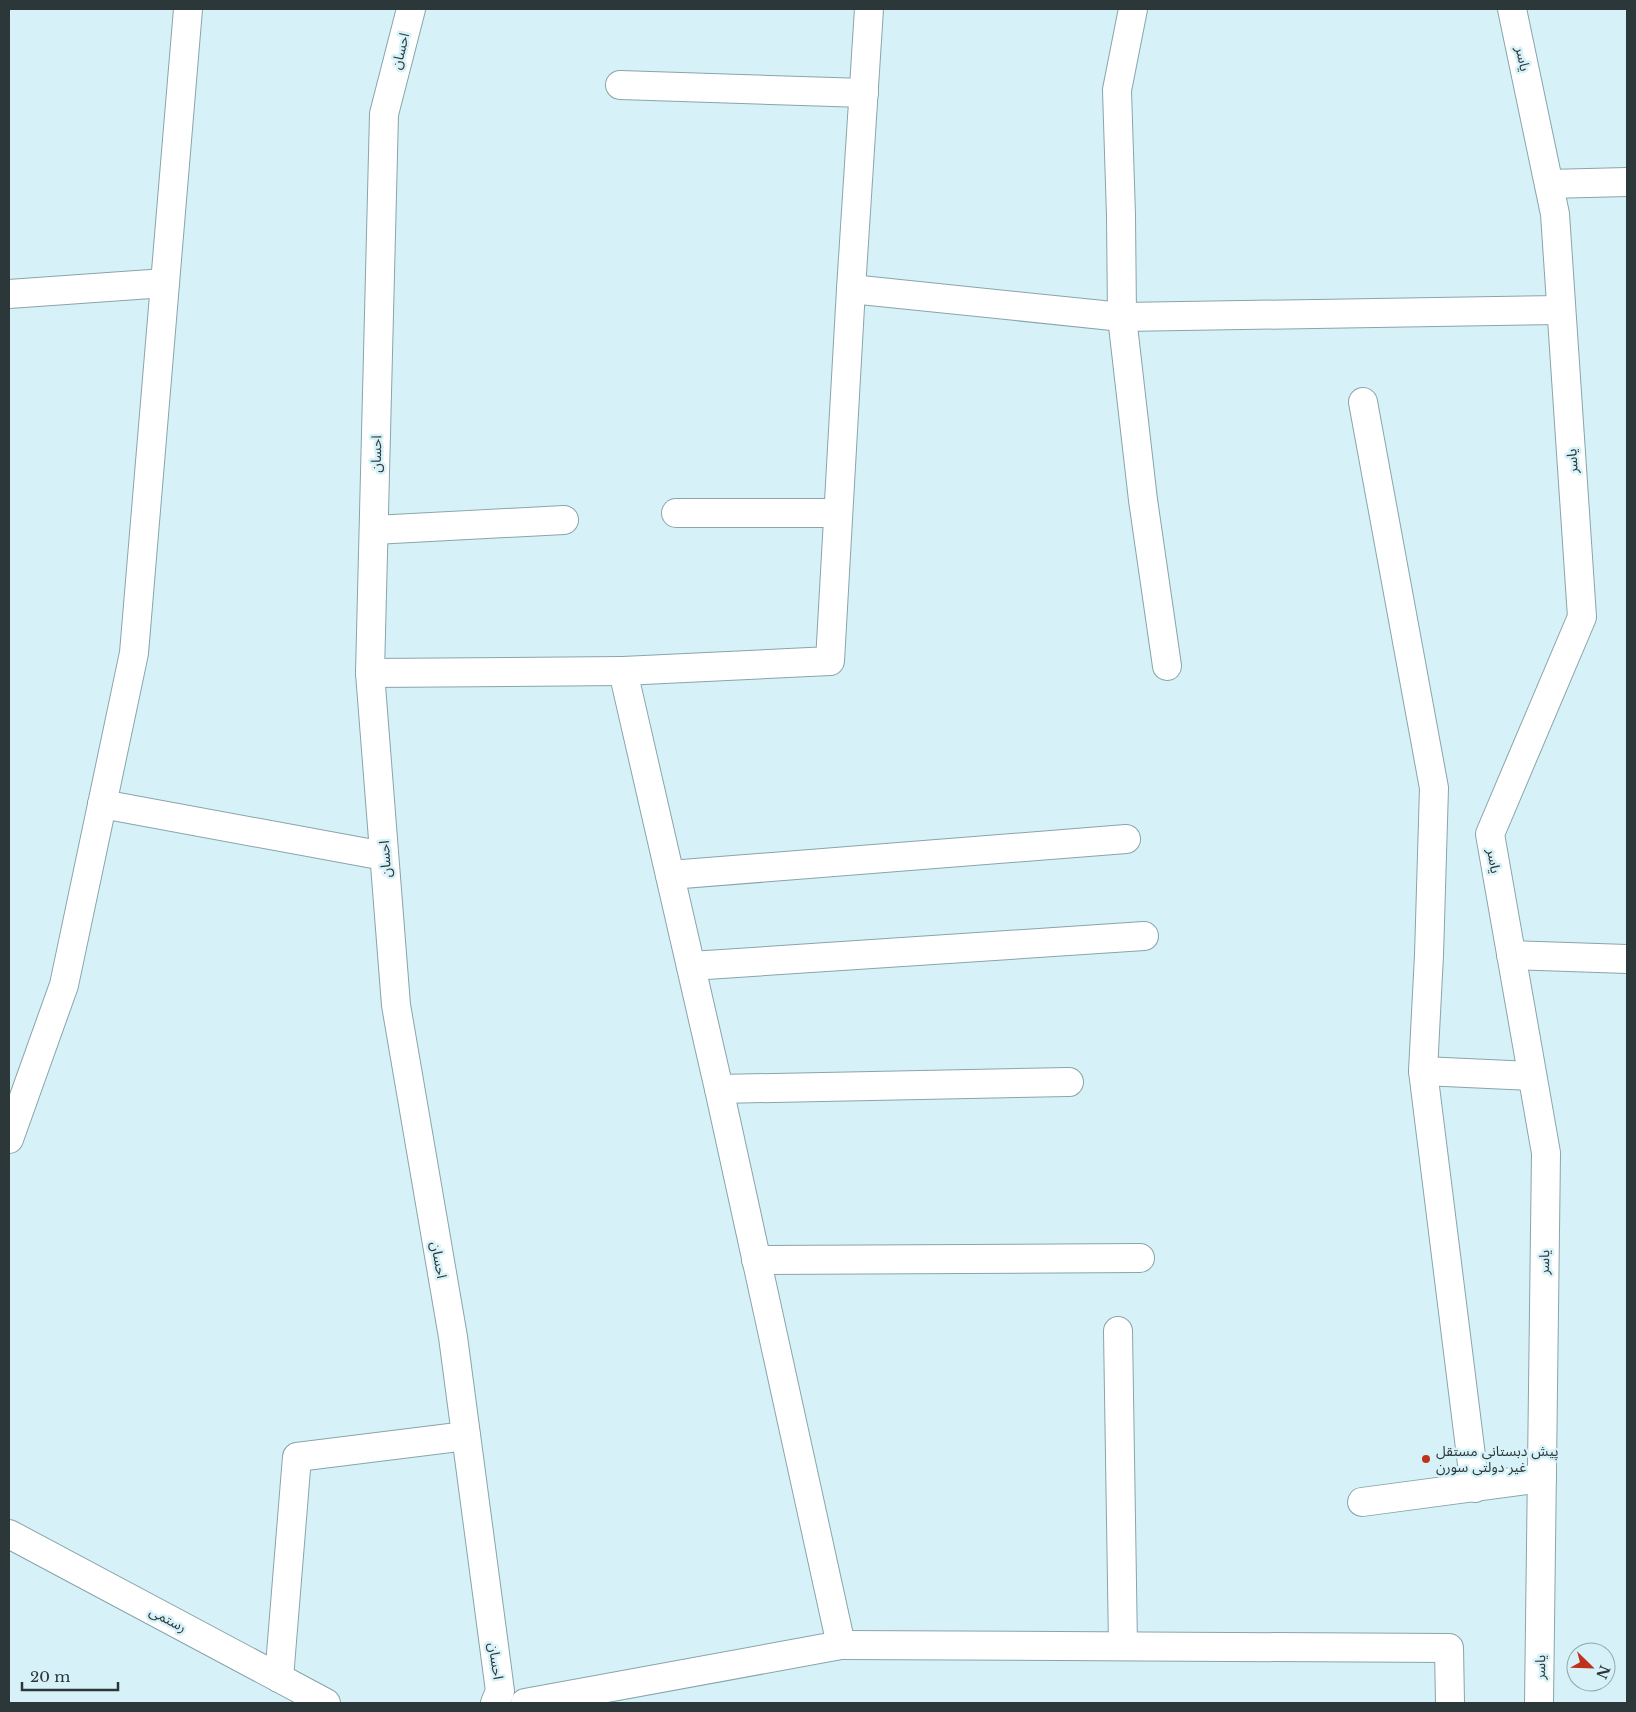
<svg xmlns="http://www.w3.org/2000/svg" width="1636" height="1712" font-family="'Libre Baskerville','Noto Sans Arabic',serif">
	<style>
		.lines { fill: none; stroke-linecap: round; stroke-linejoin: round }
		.minor-casing { stroke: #89a4aa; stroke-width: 30 }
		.minor { stroke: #fff; stroke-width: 28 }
		.poi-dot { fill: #be321c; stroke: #d6f2f8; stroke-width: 2 }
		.labels { text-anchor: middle; stroke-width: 5; stroke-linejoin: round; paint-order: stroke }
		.street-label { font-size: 14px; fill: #2c3739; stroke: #d6f2f8 }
		.poi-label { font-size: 14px; fill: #2c3739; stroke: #d6f2f8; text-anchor: start }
	</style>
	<rect width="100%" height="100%" fill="#d6f2f8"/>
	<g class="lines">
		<defs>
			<g id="minor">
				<polyline points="411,9 384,114 370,673 396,1005 453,1337 500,1691 495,1703"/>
				<polyline points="1133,9 1117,90 1121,216 1122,317 1143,500 1167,666"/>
				<polyline points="1512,9 1555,214 1582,617 1490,834 1546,1153 1539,1703"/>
				<polyline points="620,85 864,93"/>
				<polyline points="1549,184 1627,182"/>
				<polyline points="851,289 869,9"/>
				<polyline points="9,294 165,283"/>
				<polyline points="1363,402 1434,788 1429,955 1423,1071 1532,1076"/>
				<polyline points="676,513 838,513"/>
				<polyline points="374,530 564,520"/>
				<polyline points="370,673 623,671"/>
				<polyline points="102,804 384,856"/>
				<polyline points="670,875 1126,839"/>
				<polyline points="1511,955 1627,959"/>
				<polyline points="691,966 1144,936"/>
				<polyline points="1423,1071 1475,1488"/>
				<polyline points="719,1089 1069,1082"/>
				<polyline points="9,1139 64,985 134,653 188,9"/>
				<polyline points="756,1260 1140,1258"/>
				<polyline points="1118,1331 1123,1646"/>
				<polyline points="1362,1502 1542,1478"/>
				<polyline points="9,1534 326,1703"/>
				<polyline points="841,1645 1449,1648 1450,1703"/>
				<polyline points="279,1678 297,1457 466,1436"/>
				<polyline points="525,1703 841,1645 719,1089 623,671 830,661 851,289 1122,317 1561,310"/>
			</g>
		</defs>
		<use href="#minor" class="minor-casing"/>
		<use href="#minor" class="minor"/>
	</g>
	<circle class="poi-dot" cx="1426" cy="1459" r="5"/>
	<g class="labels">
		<g class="street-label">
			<text transform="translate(400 51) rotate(-76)" y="5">احسان</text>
			<text transform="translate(1523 59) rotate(78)" y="5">یاسر</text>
			<text transform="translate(376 454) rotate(-89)" y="5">احسان</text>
			<text transform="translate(1572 461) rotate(-94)" y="5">یاسر</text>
			<text transform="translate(385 859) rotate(-94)" y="5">احسان</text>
			<text transform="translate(1494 861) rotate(80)" y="5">یاسر</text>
			<text transform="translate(439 1260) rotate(80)" y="5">احسان</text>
			<text transform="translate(1544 1262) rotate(-89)" y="5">یاسر</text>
			<text transform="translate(168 1619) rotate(28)" y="5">رستمی</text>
			<text transform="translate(496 1661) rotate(82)" y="5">احسان</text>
			<text transform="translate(1540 1667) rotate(-89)" y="5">یاسر</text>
		</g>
		<g class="poi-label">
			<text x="1436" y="1456">پیش دبستانی مستقل<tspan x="1436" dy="16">غیر دولتی سورن</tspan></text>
		</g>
	</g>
	<rect width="1636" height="1712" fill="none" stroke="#2c3739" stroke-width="20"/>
	<g transform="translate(1591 1667) rotate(113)"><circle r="24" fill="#d6f2f8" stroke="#92a7ac"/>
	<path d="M0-4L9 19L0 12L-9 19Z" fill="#be321c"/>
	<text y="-8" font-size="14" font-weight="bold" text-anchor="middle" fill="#2c3739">N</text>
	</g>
	<path d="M22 1682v8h96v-8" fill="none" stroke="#2c3739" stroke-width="2.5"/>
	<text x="30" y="1682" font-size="15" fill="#2c3739" stroke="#d6f2f8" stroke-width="4" paint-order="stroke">20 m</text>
</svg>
